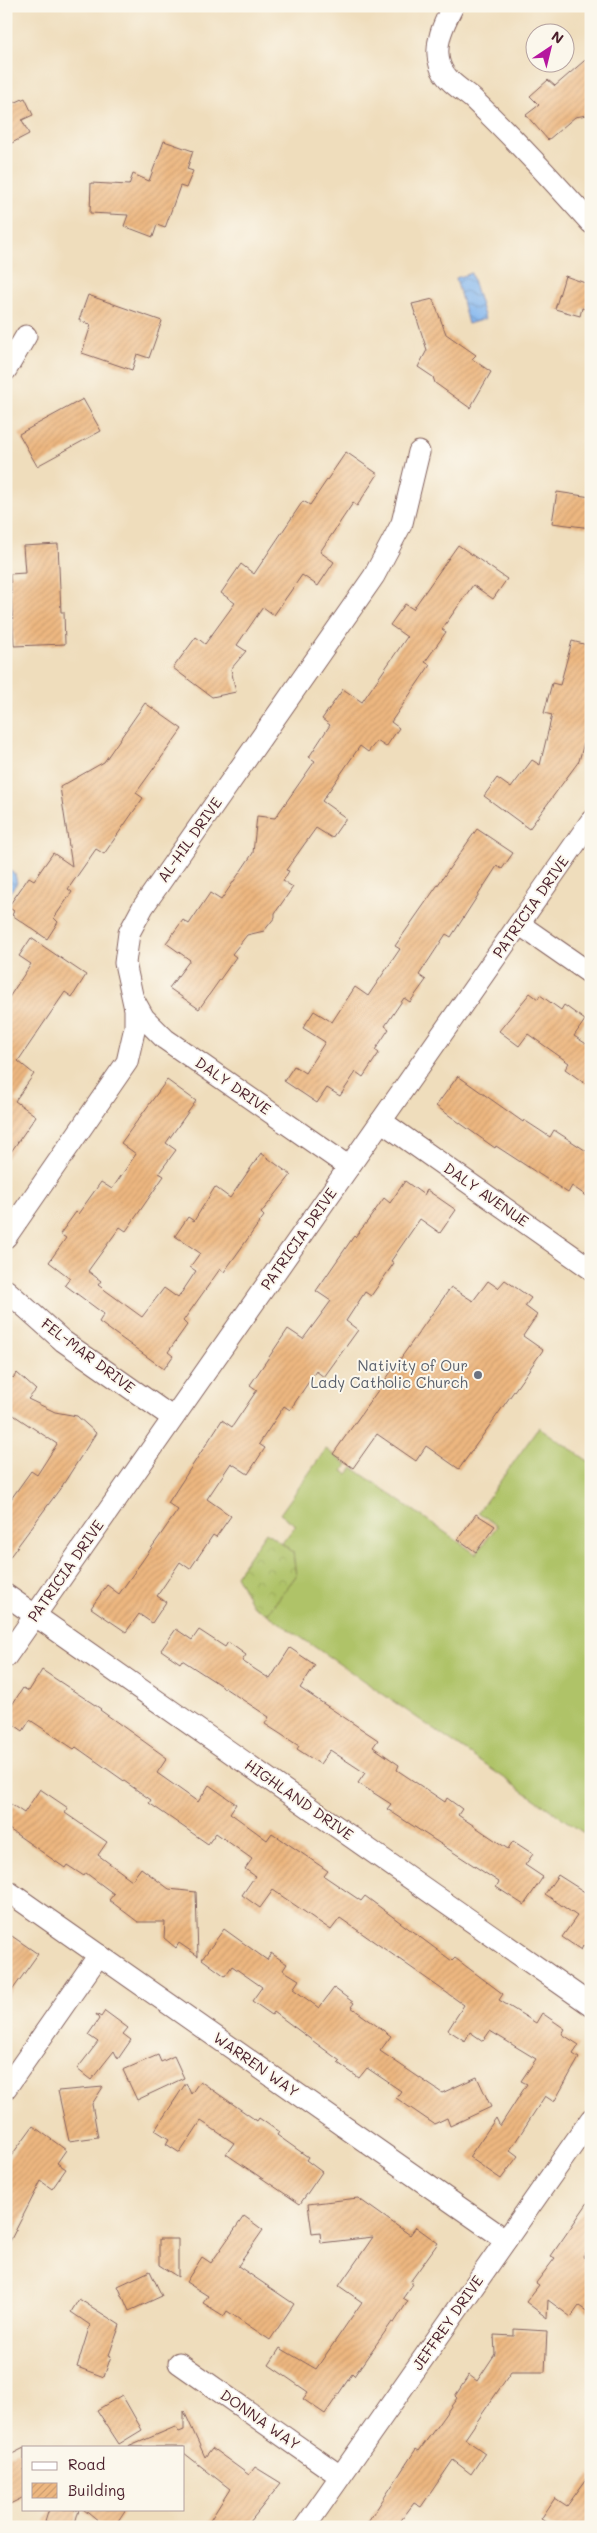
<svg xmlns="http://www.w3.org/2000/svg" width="597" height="2533" font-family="Mali,sans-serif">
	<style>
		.park { fill: url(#park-crowns); stroke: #7c7149 }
		.garden { fill: #afc367; stroke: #7c7149 }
		.water { fill: url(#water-waves); stroke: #666a8d }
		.building { fill: url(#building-hatch) }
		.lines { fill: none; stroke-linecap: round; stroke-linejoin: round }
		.minor-casing { stroke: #84625e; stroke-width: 23 }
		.minor { stroke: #fff; stroke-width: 21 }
		.worship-dot { fill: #6b7280; stroke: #fbf7ec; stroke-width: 2 }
		.labels { text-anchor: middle; stroke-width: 4; stroke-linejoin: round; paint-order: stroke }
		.street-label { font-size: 15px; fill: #4a1f2b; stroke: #fbf7ec }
		.worship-label { font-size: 15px; fill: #5b616d; stroke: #fbf7ec; text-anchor: end }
	</style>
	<defs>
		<pattern id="park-crowns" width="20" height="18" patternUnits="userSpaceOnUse" patternTransform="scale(1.25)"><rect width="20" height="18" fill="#afc367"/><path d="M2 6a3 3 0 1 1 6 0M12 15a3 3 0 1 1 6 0" fill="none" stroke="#98a75a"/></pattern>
		<pattern id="water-waves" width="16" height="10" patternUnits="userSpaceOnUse" patternTransform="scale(1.25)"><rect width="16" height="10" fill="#81b5ef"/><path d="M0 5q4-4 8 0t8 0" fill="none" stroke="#6c93c2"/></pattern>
		<pattern id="building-hatch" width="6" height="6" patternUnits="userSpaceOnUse" patternTransform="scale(1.25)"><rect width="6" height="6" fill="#edb780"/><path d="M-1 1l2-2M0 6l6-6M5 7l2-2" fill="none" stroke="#cd9d6f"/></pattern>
	</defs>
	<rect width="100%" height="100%" fill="#fbf7ec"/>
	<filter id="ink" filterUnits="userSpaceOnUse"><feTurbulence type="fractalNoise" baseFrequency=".02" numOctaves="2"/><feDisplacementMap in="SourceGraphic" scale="10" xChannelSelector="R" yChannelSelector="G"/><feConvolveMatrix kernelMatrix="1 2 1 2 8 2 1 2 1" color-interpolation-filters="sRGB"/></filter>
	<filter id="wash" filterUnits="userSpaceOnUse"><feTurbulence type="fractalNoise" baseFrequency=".0096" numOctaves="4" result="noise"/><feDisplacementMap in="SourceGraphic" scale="20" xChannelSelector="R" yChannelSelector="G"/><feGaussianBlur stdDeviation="1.12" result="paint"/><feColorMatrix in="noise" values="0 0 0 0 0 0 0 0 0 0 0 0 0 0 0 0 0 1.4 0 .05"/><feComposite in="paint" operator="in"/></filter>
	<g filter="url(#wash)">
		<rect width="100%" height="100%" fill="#efddbc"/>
		<polygon class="park" points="266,1532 293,1552 296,1576 267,1614 252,1605 236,1575"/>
		<polygon class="garden" points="539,1427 591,1463 591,1838 267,1614 296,1576 293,1552 282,1543 296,1525 280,1514 326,1449 347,1465 343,1471 348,1474 353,1468 476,1554 497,1526 478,1512"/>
		<g class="water">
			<polygon points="471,273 485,319 468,324 456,278"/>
			<polygon points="8,870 15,874 17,883 6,897"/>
		</g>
		<g id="blocks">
			<g class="building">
				<polygon points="591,55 591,100 587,115 575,117 548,140 526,115 539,105 530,96 548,80 555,86"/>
				<polygon points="6,87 14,103 25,98 33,115 22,120 29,134 6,146"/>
				<polygon points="164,141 193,151 187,169 193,171 186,188 180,186 165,228 157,225 153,237 124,226 128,215 90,213 91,183 129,185 133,174 149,181"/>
				<polygon points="565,276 591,285 591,311 582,308 580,316 555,309"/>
				<polygon points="88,295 162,321 149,358 137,354 132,370 82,353 91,325 79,320"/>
				<polygon points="433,299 446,334 476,355 472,359 491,372 470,408 435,383 433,377 418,367 427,350 412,304"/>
				<polygon points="83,399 101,431 37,466 19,434"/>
				<polygon points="346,452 378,474 357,506 353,503 320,552 334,562 318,586 302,575 274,615 263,607 237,645 246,651 231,669 236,692 212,697 173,668 196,637 205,644 235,603 221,593 241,564 254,574 303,501 310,505"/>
				<polygon points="557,492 591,497 591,528 552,523"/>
				<polygon points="58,544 61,612 64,612 65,644 14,646 10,574 25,573 23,546"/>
				<polygon points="458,545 507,579 493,599 473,585 442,629 446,632 425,662 430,665 391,722 399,728 386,747 377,741 368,752 360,746 322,801 346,818 332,838 316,828 286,870 289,871 283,881 293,887 275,913 275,917 264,931 247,935 232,954 236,957 199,1009 169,988 190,960 166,943 183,920 189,924 210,893 221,900 253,853 257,816 275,818 315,761 309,757 330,725 322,719 343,689 362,702 407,637 390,625 405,604 413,609"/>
				<polygon points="572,641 591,646 591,717 579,761 529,829 484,796 497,778 511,788 532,760 540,765 552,715 544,713 552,683 560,685"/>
				<polygon points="145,703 182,729 136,793 143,798 104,854 96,849 68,889 72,892 54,918 58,922 47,939 12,915 14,911 8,907 29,877 34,880 53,853 72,866 60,787 104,762"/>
				<polygon points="477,829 513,853 502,869 497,866 451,937 446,934 419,975 426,980 410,1002 404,998 385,1026 389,1029 375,1050 379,1053 363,1077 356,1072 340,1096 327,1088 317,1103 284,1081 294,1066 305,1073 325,1042 303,1028 314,1011 332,1022 355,987 368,996 400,949 395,946"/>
				<polygon points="31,938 86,975 72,997 65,992 18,1061 34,1074 15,1101 36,1116 6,1159 6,1002 31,964 19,956"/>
				<polygon points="530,993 538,999 540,995 561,1010 564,1005 585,1020 574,1036 591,1047 591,1088 565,1069 569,1063 528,1034 519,1046 499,1031"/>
				<polygon points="458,1076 523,1122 524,1120 550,1137 554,1130 591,1154 591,1199 572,1186 568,1193 496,1146 495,1148 436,1106"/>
				<polygon points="167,1080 196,1101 166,1143 176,1150 159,1173 164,1176 126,1231 120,1227 88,1271 101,1281 98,1285 142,1317 164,1288 178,1298 196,1271 190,1267 200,1253 175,1236 188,1217 194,1221 215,1187 230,1198 261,1153 291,1175 261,1213 264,1216 224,1272 220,1269 183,1321 187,1325 168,1352 173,1356 164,1369 99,1322 104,1314 65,1285 70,1278 49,1262 66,1238 60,1234 76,1212 78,1214 101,1182 112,1189 136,1154 121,1143"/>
				<polygon points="405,1181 424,1195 427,1190 456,1210 440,1233 420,1219 391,1261 394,1263 371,1296 365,1292 346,1321 358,1330 324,1377 316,1371 290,1410 284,1406 259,1444 265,1448 248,1474 231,1463 207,1499 231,1516 216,1537 213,1535 190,1569 180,1562 157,1596 166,1602 152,1623 139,1614 126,1632 91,1608 107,1585 119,1594 178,1510 168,1503 222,1420 232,1427 257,1390 250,1385 288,1329 303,1339 331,1301 316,1291 354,1236 355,1237 367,1222 384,1198 390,1203"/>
				<polygon points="505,1280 531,1298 525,1306 537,1315 523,1336 543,1350 459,1469 426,1446 416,1461 377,1434 353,1468 333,1454 451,1287 473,1301 488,1281 498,1288"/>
				<polygon points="6,1371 13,1378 17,1373 36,1390 28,1399 55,1412 77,1416 96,1433 62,1486 6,1562 6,1506 31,1471 37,1475 57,1444 6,1410"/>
				<polygon points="476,1514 495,1526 476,1552 458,1539"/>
				<polygon points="176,1629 192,1640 199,1630 225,1647 228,1642 246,1655 242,1661 270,1679 290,1648 315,1665 300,1688 378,1740 373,1747 399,1765 397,1770 445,1802 447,1798 462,1809 458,1815 508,1849 513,1841 533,1854 525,1865 543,1877 524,1905 496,1887 499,1882 387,1809 391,1804 358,1783 365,1773 330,1750 320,1764 297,1749 299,1746 265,1724 269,1717 182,1660 180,1663 161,1650"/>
				<polygon points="42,1670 101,1709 100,1710 167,1758 157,1773 198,1802 209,1785 236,1804 230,1813 267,1840 272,1833 328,1871 324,1876 361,1901 365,1896 452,1961 455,1958 503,1994 499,2000 536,2023 542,2013 565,2029 562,2034 579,2045 573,2054 579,2058 554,2102 545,2096 510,2150 518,2156 501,2179 469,2157 496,2118 500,2126 527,2084 521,2081 536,2059 490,2031 483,2041 470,2032 465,2041 448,2030 464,2005 399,1959 340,1918 331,1930 273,1890 260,1908 242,1895 255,1876 245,1869 252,1859 216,1833 208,1844 149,1803 151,1800 76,1747 74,1749 30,1720 23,1731 6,1719 6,1714 23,1688 29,1691"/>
				<polygon points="40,1789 68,1808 65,1813 107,1842 98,1855 132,1880 141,1868 169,1889 196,1892 198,1956 179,1943 176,1948 164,1938 165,1922 138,1922 109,1900 114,1894 86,1873 84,1876 67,1865 65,1868 6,1827 6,1801 24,1813"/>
				<polygon points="558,1875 591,1896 591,1951 583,1946 581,1950 562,1937 577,1916 545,1894"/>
				<polygon points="224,1929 267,1960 271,1953 287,1964 283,1970 299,1980 293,1989 319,2008 334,1988 354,2003 351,2007 391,2036 380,2051 442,2093 477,2077 491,2107 450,2126 447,2118 434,2124 396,2098 401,2091 367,2068 359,2078 338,2063 340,2061 274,2012 272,2015 252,2001 262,1987 232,1966 225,1976 202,1959"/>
				<polygon points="6,1932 38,1954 6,1999"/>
				<polygon points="105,2011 128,2028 123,2034 131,2040 118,2059 114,2051 91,2080 77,2069 98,2042 88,2035 99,2019 96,2014 101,2017"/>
				<polygon points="158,2055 161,2062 174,2056 184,2078 137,2100 123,2070"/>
				<polygon points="200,2081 257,2121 259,2118 279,2132 277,2135 308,2157 306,2160 322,2172 300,2204 226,2154 234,2143 201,2121 180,2153 166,2144 169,2139 155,2130 186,2083 191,2094"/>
				<polygon points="103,2087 92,2104 98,2137 69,2141 58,2091"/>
				<polygon points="33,2126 66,2150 57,2163 66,2169 52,2189 41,2181 6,2249 6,2163"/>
				<polygon points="358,2198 410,2235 416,2227 438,2243 410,2282 413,2284 403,2298 408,2301 394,2323 392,2322 354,2376 352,2374 325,2414 303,2399 308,2392 269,2365 280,2348 316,2369 362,2302 339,2286 373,2237 321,2243 320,2232 312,2233 308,2204"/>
				<polygon points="591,2198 591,2246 583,2257 591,2262 591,2314 579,2306 571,2317 548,2300 547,2318 526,2302 539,2285 536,2283 555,2258 551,2256"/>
				<polygon points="244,2216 263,2230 238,2266 294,2304 270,2340 227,2311 224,2316 203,2303 208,2296 186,2282 202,2257 211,2263"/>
				<polygon points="159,2239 178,2239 178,2277 159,2265"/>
				<polygon points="150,2271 162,2296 129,2311 118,2286"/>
				<polygon points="79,2299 120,2325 109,2355 111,2356 104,2377 77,2367 90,2325 71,2312"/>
				<polygon points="514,2329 547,2331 545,2372 511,2372 465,2439 485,2453 471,2474 453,2460 421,2507 414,2503 396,2527 365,2527 416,2449 419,2451 457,2398 455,2396 469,2375 477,2381 495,2354 494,2335 514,2336"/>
				<polygon points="122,2395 142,2430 119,2444 97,2410"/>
				<polygon points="184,2411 205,2457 212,2448 249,2475 255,2467 281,2483 246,2527 206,2527 230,2489 184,2453 184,2447 128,2447 175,2427 179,2432 184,2430"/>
				<polygon points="24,2448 24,2497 6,2506 6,2454 12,2454"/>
				<polygon points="591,2473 591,2527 553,2527 541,2519 555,2498 567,2506"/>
				<polygon points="49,2509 79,2509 74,2527 58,2527 45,2522"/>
				<polygon points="83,2509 126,2509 114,2527 105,2527"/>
			</g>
		</g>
	</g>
	<g filter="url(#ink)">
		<use href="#blocks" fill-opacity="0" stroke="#84625e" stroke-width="1"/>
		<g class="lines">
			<defs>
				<g id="minor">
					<path d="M453 6C444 23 433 45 440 65 445 81 463 90 474 100 515 139 553 181 591 223"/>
					<polyline points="6,370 26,336"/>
					<polyline points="519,924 591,974"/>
					<polyline points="134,1000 144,1018 165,1039 349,1167"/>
					<polyline points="381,1121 591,1269"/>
					<polyline points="6,1237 127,1062 135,1027 135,1009 125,963 129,933 143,907 374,576 402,523 419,452"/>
					<polyline points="6,1290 63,1341 173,1418"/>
					<polyline points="6,1595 591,2005"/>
					<polyline points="6,1657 591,821"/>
					<polyline points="6,1890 506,2240"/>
					<polyline points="6,2088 99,1955"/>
					<polyline points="179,2363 340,2476"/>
					<polyline points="305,2527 591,2119"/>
				</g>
			</defs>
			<use href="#minor" class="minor-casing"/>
			<use href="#minor" class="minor"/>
		</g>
	</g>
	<circle class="worship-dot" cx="478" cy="1375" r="5"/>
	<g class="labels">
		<g class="street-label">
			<text transform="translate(190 840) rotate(-55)" y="5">AL-HIL DRIVE</text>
			<text transform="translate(531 907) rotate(-55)" y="5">PATRICIA DRIVE</text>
			<text transform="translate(233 1086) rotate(35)" y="5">DALY DRIVE</text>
			<text transform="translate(486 1195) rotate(35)" y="5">DALY AVENUE</text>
			<text transform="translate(299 1239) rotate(-55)" y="5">PATRICIA DRIVE</text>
			<text transform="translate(88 1356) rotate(37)" y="5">FEL-MAR DRIVE</text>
			<text transform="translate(66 1571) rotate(-55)" y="5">PATRICIA DRIVE</text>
			<text transform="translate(299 1800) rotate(35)" y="5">HIGHLAND DRIVE</text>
			<text transform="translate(256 2065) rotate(35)" y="5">WARREN WAY</text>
			<text transform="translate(448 2323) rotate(-55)" y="5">JEFFREY DRIVE</text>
			<text transform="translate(260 2420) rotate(35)" y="5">DONNA WAY</text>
		</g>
		<g class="worship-label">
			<text x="468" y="1371">Nativity of Our<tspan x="468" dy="17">Lady Catholic Church</tspan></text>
		</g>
	</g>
	<rect width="597" height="2533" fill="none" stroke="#fbf7ec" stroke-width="25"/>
	<rect x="22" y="2446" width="162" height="65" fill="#fbf7ec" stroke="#b4a19f"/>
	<rect x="32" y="2462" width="25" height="8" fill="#ffffff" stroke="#b4a19f"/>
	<text x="68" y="2470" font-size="15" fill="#4a1f2b">Road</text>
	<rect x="32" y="2483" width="25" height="15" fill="url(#building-hatch)" stroke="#b4a19f"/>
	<text x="68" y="2496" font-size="15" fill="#4a1f2b">Building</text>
	<g transform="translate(550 48) rotate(35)"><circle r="24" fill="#fbf7ec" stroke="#b4a19f"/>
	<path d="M0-4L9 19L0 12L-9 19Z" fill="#b5179e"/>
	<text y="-8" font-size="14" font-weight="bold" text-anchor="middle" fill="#4a1f2b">N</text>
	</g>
</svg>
